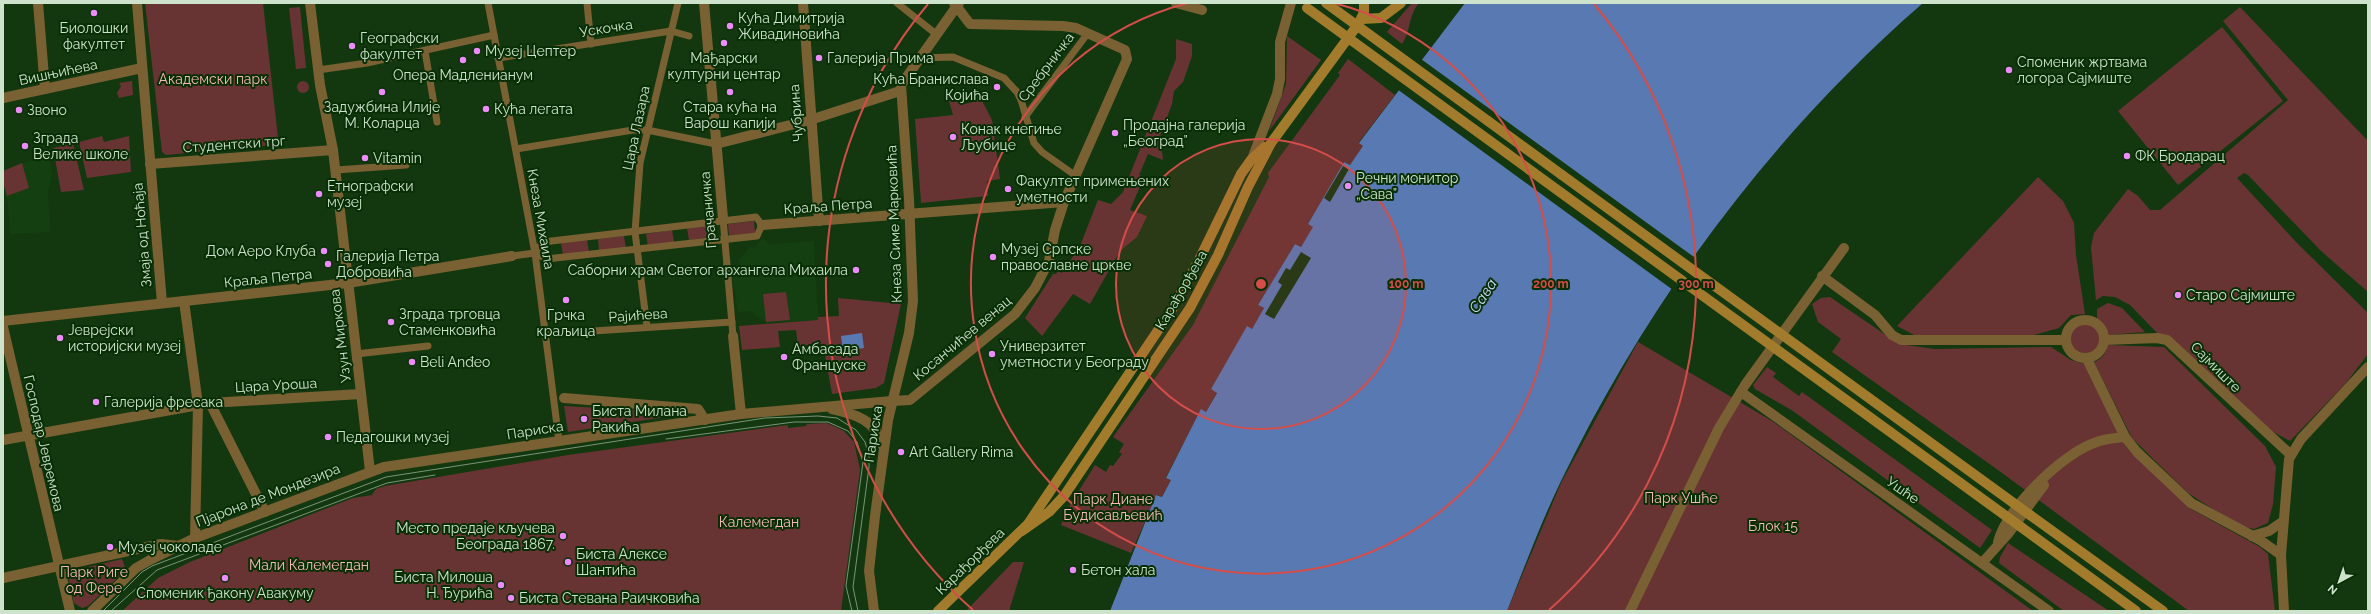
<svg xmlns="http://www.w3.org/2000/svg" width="2371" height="614" font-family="Raleway,sans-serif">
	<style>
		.built { fill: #143f10 }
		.green { fill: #673433 }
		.water { fill: #5979b2 }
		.pier { fill: #133810 }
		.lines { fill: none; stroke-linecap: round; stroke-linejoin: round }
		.pedestrian { stroke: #796133; stroke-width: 7 }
		.minor { stroke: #796133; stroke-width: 10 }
		.tertiary { stroke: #796133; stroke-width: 10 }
		.secondary { stroke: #a27c2c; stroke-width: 10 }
		.tram { stroke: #799576; stroke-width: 1 }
		.secondary-bridge { stroke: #a27c2c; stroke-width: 10 }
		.ring { fill: none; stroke: #d44d49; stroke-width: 2 }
		.poi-dot { fill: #ec8cfb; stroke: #082e05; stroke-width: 1.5 }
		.labels { text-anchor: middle; stroke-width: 4; stroke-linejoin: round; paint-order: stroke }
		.poi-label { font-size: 14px; fill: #cee3cb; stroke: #082e05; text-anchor: start }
		.street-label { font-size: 14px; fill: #cee3cb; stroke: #082e05 }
		.park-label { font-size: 14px; fill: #fbbab7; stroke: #082e05 }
		.water-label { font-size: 15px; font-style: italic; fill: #c6d9fa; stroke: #082e05 }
		.centre { fill: #d44d49; stroke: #082e05; stroke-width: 2 }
		.ring-label { font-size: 12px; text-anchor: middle; font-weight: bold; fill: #d44d49; stroke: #082e05; stroke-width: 4; stroke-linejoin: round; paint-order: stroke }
	</style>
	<rect width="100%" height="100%" fill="#133810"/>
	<g class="built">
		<polygon points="49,157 52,176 48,191 50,232 10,234 8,205 3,189 3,171 29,161"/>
		<polygon points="763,238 770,244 814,241 818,320 767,323 750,311 738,312 732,274 741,264 738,261 751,246 754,248"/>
	</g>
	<g class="green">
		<polygon points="145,3 263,3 278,138 274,145 166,155 162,152"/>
		<path d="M1412 3H1419C1408 16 1411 31 1402 44L1387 32Z"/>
		<polygon points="300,7 306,68 296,69 289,8"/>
		<polygon points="2240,7 2368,141 2368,292 2321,251 2248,175 2244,173 2237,178 2297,243 2368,313 2368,354 2346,383 2290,441 2270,430 2159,335 2130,305 2115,297 2103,296 2096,300 2091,247 2094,233 2128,189 2138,196 2150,210 2160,210 2288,100 2223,21"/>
		<polygon points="2222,27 2283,101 2178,185 2118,111"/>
		<polygon points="1287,36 1321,60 1269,131 1286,84"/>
		<polygon points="1176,39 1192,44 1192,56 1183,82 1174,91 1172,104 1160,136 1163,160 1148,154 1139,175 1144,177 1130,210 1147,216 1137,237 1120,251 1090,304 1073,294 1042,336 1025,318 1053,274 1056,274 1058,271 1062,273 1080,246 1098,200 1111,204 1123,192 1176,59"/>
		<polygon points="1348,59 1395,95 1359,142 1364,146 1350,165 1344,162 1308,224 1314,227 1301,247 1295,244 1258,305 1264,308 1252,329 1247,327 1211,389 1217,392 1206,412 1201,410 1166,477 1171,480 1162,497 1157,495 1131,553 1061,525 1067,510 1095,465 1106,472 1110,465 1113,466 1122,454 1119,452 1124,444 1113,437 1193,325 1269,177 1268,173 1340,75 1338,73"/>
		<polygon points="132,81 133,95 119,98 117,93 121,86 119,83"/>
		<circle cx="303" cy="87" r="6"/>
		<polygon points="979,95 992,120 1000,179 987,181 988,196 921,203 915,119 953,115 949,101 963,98 965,104 973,102 972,96"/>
		<polygon points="102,136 104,142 129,136 131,172 87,178 79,142"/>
		<polygon points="73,144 84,190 61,192 55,158 57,156 55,156 53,148"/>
		<polygon points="22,163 29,188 7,196 3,182 3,171"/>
		<polygon points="2038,177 2063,201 2074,223 2076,255 2085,314 2071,315 2059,328 2027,337 1920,338 1897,326"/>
		<polygon points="754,221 755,233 729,236 728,224"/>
		<polygon points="713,225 715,237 689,240 687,228"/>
		<polygon points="672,230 674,242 648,246 646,234"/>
		<polygon points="624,236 626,249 599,251 598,239"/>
		<polygon points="587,240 589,252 563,255 561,243"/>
		<polygon points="786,292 790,320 766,322 763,294"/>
		<polygon points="1830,297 1899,344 1935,349 2051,347 2071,360 2085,364 2127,448 2191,509 2260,547 2268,554 2275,611 2189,611 1998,470 1832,352 1841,339 1818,322 1812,304 1821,298"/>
		<polygon points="838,298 901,304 884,383 876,388 832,394 823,344 798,346 796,330 778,331 780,347 742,350 739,326 818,320 818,317 839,316"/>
		<polygon points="2108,303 2122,308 2145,332 2108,335 2103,324 2097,319 2097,309"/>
		<circle cx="2085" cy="339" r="16"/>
		<polygon points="1638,342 1772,421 2033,611 1507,611 1561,483"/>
		<path d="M2108 345 2164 347 2265 446 2276 467 2273 504 2268 523 2254 529 2239 526 2188 493 2132 438 2094 362C2102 359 2106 353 2108 345Z"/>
		<polygon points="1767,367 1776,373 1773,377 1799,396 1802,392 1992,530 1980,548 1793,411 1755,389 1753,385"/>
		<polygon points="564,406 691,413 568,432"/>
		<polygon points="827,423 844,431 854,442 860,470 841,611 122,611 158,578 190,562 330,507 353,498 372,495 376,489 385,486 568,455 788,425 788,428 806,426 807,424"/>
		<polygon points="2008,543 2109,611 2064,611 1999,563 2000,557"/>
		<polygon points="122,559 126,570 88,606 82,608 74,603 72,596 82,594 80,583 70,585 67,572"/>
		<polygon points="1013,562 1024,562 1009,611 966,611"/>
	</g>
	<g class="water">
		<path d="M1465 3H1923C1770 136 1648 301 1560 483 1540 525 1524 568 1507 611H1110L1156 495 1162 497 1171 480 1166 478 1201 409 1206 412 1217 393 1211 389 1247 326 1252 329 1264 308 1258 305 1295 244 1301 247 1313 227 1308 224 1344 162 1350 165 1363 146 1359 143Z"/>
		<polygon points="862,333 864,348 843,351 841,336"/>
	</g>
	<g class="pier">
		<polygon points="1421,59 1694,257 1673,290 1397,89"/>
		<polygon points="1343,166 1349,169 1330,202 1324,198"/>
		<polygon points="1301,252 1311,258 1274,319 1265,314 1282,285 1278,282 1286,268 1290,270"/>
	</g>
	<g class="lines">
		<g class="pedestrian">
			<polyline points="488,3 535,253 559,441"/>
			<polyline points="587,3 591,44"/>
			<polyline points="897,3 936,34"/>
			<polyline points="425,51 437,122"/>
			<polyline points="498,58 671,31 689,36"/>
			<polyline points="919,58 953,57 1004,78 1017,92 1021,100 1034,143 1042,152 1076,176"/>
			<polyline points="318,70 367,63 494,35"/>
			<polyline points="1025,117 1088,33"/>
			<polyline points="516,149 633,130 647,130 716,144"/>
			<polyline points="336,170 406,165"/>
			<polyline points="723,218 733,336"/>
			<polyline points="512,256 535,253 546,259 757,236 762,225 756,217 543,242 535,253"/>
			<polyline points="647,327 635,232 640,163 678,3"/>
			<polyline points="547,334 732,322"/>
			<polyline points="356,354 428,346"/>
		</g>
		<g class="minor">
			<polyline points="38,3 45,89"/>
			<polyline points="310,3 320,85 333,150"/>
			<polyline points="704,3 723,218"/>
			<polyline points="803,3 819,221"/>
			<polyline points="1176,3 1202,10"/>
			<polyline points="3,98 142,68"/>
			<polyline points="716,144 810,120 900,91"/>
			<polyline points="762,225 1064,202"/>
			<polyline points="1822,276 1875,315 1892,335 1901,340 2065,340"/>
			<polyline points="348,283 512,256"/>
			<polyline points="184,301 198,405 195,538"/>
			<circle cx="2085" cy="339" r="19"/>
			<polyline points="3,327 70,611"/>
			<polyline points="733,336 741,414"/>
			<polyline points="2104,340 2157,338 2167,340 2291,455"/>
			<polyline points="2087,359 2125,437 2137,452 2191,503 2260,540 2281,555"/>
			<polyline points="1741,392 2049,611"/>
			<polyline points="564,398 698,409 705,420"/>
			<polyline points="892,401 910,400 1015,314 1035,288 1049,261 1055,230 1064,202 1127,59 1125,50 1076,28 1063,26 970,24 954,3"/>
			<polyline points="210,403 265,512"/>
			<polyline points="3,440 210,403 361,394"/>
			<polyline points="2252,536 2269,531 2282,522"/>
			<path d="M1998 542C2007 508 2061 455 2094 443 2104 439 2115 438 2125 437"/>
			<polyline points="1982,563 2008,534 2044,485"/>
			<polyline points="1630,611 1719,428 1745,385 1844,248"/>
			<polyline points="2284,611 2281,555 2289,459 2301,439 2368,367"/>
		</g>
		<g class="tertiary">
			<polyline points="137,3 162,303"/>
			<polyline points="1252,159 1277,94 1280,79 1280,42 1291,3"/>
			<polyline points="150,164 333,150 370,471"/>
			<polyline points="3,321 348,283"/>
			<path d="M832 409C855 414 876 420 883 446"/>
			<polyline points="3,578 161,544 178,546"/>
			<polyline points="92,611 136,568 150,560 195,538 384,467 741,414 892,401"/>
			<polyline points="874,611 869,571 875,516 888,420 909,333 913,301 909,199 901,85 959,3"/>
		</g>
		<g class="secondary">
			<polyline points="1362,19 1381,18 1401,3"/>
			<polyline points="1488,121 1562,175"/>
			<polyline points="2030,515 2163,611"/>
			<polyline points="2021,527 2136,611"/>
			<polyline points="1022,531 1049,512 1064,496 1190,308 1218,255 1248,187 1271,143 1359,23 1364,12 1364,3"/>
			<polyline points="938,611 1028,524 1171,311 1198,262 1241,174 1251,160 1265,147"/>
		</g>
		<g class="tram">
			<polyline points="666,439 794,422 828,422 848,431 857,442 863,462 846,586 852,611"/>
			<polyline points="103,611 142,572 152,566 386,477 765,418 818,416 837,418 856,430 865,442 869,456 869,467 853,587 858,611"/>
			<polyline points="111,611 157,570 387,483 435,475"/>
		</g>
		<g class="secondary-bridge">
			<polyline points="1326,3 1488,121"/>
			<polyline points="1307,8 2021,527"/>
			<polyline points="1562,175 2030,515"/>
		</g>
	</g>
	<circle cx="1261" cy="284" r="145" fill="#d44d49" fill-opacity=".12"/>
	<g class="ring">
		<circle cx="1261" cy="284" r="145"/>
		<path d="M1334 3A290 290 0 1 1 1188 3"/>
		<path d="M973 610A435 435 0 0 1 928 4M1594 4A435 435 0 0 1 1549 610"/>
	</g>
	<g class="poi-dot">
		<circle cx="94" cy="13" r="4"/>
		<circle cx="730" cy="26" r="4"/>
		<circle cx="724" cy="43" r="4"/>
		<circle cx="352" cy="46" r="4"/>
		<circle cx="477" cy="51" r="4"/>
		<circle cx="819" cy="58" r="4"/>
		<circle cx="463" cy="60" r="4"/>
		<circle cx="2009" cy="70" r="4"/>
		<circle cx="997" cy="87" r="4"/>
		<circle cx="382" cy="92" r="4"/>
		<circle cx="730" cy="92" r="4"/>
		<circle cx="486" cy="109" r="4"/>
		<circle cx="19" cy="110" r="4"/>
		<circle cx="1115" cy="133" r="4"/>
		<circle cx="953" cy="137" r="4"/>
		<circle cx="25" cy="146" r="4"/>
		<circle cx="2127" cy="156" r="4"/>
		<circle cx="365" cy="158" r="4"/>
		<circle cx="1348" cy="186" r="4"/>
		<circle cx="1008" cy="189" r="4"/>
		<circle cx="319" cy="194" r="4"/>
		<circle cx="324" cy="251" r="4"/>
		<circle cx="993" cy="257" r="4"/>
		<circle cx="328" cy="264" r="4"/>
		<circle cx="856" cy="270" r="4"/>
		<circle cx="2178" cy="295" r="4"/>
		<circle cx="566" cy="300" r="4"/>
		<circle cx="391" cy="322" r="4"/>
		<circle cx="60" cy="338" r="4"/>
		<circle cx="992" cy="354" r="4"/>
		<circle cx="784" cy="357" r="4"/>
		<circle cx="412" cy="362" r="4"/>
		<circle cx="96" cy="402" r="4"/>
		<circle cx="584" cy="419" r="4"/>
		<circle cx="328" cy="437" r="4"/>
		<circle cx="901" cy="452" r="4"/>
		<circle cx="563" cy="536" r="4"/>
		<circle cx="110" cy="547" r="4"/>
		<circle cx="568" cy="562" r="4"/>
		<circle cx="1073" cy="570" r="4"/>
		<circle cx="225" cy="578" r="4"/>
		<circle cx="501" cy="585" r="4"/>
		<circle cx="511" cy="598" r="4"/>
	</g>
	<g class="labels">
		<g class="poi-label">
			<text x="738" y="23">Кућа Димитрија<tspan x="738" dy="16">Живадиновића</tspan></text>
			<text x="94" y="33" text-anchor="middle">Биолошки<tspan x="94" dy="16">факултет</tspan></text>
			<text x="360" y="43">Географски<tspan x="360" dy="16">факултет</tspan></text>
			<text x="485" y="56">Музеј Цептер</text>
			<text x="724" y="63" text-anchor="middle">Мађарски<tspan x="724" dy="16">културни центар</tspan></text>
			<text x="827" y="63">Галерија Прима</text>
			<text x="2017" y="67">Споменик жртвама<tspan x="2017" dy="16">логора Сајмиште</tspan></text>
			<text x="463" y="80" text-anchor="middle">Опера Мадленианум</text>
			<text x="989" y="84" text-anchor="end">Кућа Бранислава<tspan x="989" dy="16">Којића</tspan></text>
			<text x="382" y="112" text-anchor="middle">Задужбина Илије<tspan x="382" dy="16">М. Коларца</tspan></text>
			<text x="730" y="112" text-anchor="middle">Стара кућа на<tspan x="730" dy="16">Варош капији</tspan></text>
			<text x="494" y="114">Кућа легата</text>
			<text x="27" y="115">Звоно</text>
			<text x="1123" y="130">Продајна галерија<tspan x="1123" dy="16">„Београд”</tspan></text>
			<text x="961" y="134">Конак кнегиње<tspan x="961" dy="16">Љубице</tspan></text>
			<text x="33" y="143">Зграда<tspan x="33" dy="16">Велике школе</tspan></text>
			<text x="2135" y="161">ФК Бродарац</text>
			<text x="373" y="163">Vitamin</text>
			<text x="1356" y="183">Речни монитор<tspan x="1356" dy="16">„Сава”</tspan></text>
			<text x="1016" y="186">Факултет примењених<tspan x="1016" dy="16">уметности</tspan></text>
			<text x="327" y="191">Етнографски<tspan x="327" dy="16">музеј</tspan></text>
			<text x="1001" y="254">Музеј Српске<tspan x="1001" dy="16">православне цркве</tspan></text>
			<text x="316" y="256" text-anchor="end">Дом Аеро Клуба</text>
			<text x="336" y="261">Галерија Петра<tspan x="336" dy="16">Добровића</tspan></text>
			<text x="848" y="275" text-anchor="end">Саборни храм Светог архангела Михаила</text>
			<text x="2186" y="300">Старо Сајмиште</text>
			<text x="399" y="319">Зграда трговца<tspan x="399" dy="16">Стаменковића</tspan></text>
			<text x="566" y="320" text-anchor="middle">Грчка<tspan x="566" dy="16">краљица</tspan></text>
			<text x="68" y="335">Јеврејски<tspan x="68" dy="16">историјски музеј</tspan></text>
			<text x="1000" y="351">Универзитет<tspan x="1000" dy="16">уметности у Београду</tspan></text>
			<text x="792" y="354">Амбасада<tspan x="792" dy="16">Француске</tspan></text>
			<text x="420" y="367">Beli Anđeo</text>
			<text x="104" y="407">Галерија фресака</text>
			<text x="592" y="416">Биста Милана<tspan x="592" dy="16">Ракића</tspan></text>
			<text x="336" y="442">Педагошки музеј</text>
			<text x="909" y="457">Art Gallery Rima</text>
			<text x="555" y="533" text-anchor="end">Место предаје кључева<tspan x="555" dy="16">Београда 1867.</tspan></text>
			<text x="118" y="552">Музеј чоколаде</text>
			<text x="576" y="559">Биста Алексе<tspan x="576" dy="16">Шантића</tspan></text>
			<text x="1081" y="575">Бетон хала</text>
			<text x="493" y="582" text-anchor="end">Биста Милоша<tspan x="493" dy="16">Н. Ђурића</tspan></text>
			<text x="225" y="598" text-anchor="middle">Споменик ђакону Авакуму</text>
			<text x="519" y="603">Биста Стевана Раичковића</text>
		</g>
		<g class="street-label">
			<text transform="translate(606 28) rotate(-9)" y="5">Ускочка</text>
			<text transform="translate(1046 67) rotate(-53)" y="5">Сребрничка</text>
			<text transform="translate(58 72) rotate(-12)" y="5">Вишњићева</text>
			<text transform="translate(796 113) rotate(-94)" y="5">Чубрина</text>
			<text transform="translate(636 128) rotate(-78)" y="5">Цара Лазара</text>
			<text transform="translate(234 144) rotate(-4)" y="5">Студентски трг</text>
			<text transform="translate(828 206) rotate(-4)" y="5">Краља Петра</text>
			<text transform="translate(708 210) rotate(-95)" y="5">Грачаничка</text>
			<text transform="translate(541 219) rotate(80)" y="5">Кнеза Михаила</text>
			<text transform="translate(894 224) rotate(-92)" y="5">Кнеза Симе Марковића</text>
			<text transform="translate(142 235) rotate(-95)" y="5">Змаја од Ноћаја</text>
			<text transform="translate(268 278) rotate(-6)" y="5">Краља Петра</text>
			<text transform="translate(1181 290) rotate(-60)" y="5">Карађорђева</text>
			<text transform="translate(638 315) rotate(-4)" y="5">Рајићева</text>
			<text transform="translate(340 336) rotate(-97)" y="5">Узун Миркова</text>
			<text transform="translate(962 338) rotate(-40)" y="5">Косанчићев венац</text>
			<text transform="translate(2216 367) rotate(45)" y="5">Сајмиште</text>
			<text transform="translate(276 385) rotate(-3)" y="5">Цара Уроша</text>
			<text transform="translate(535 430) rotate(-9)" y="5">Париска</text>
			<text transform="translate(873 434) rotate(-81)" y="5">Париска</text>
			<text transform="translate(44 443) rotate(77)" y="5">Господар Јевремова</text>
			<text transform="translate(1903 490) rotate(35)" y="5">Ушће</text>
			<text transform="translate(268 495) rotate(-21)" y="5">Пјарона де Мондезира</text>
			<text transform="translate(970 561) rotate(-44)" y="5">Карађорђева</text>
		</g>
		<g class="park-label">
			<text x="213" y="84">Академски парк</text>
			<text x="1681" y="503">Парк Ушће</text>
			<text x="1113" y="504">Парк Диане<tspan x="1113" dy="16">Будисављевић</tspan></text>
			<text x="759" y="527">Калемегдан</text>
			<text x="1773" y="531">Блок 15</text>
			<text x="309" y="570">Мали Калемегдан</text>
			<text x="94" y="577">Парк Риге<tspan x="94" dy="16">од Фере</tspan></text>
		</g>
		<g class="water-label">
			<text transform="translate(1483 296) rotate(-57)" y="5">Сава</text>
		</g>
	</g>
	<circle cx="1261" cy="284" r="6" class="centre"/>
	<g class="ring-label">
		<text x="1406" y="288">100 m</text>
		<text x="1551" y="288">200 m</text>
		<text x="1696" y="288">300 m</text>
	</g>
	<rect width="2371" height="614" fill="none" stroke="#cee3cb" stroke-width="8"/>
	<g transform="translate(2339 582) rotate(220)" stroke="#082e05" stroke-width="3" paint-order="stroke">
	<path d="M0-3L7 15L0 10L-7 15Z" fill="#cee3cb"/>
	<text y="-6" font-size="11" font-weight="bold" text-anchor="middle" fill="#cee3cb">N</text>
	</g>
</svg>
